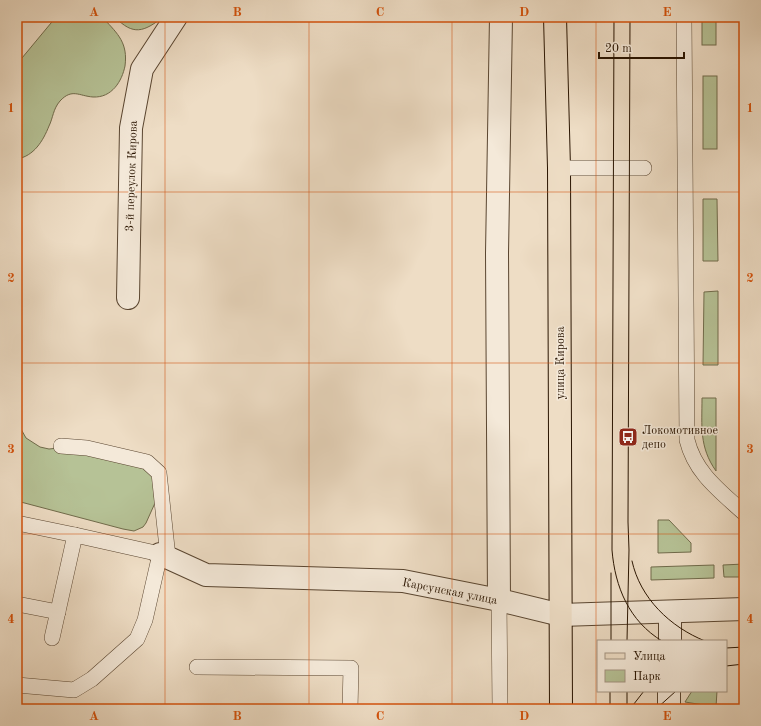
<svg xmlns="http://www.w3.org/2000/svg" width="761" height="726" font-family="'Old Standard TT',serif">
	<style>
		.green { fill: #b6c296; stroke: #706b4b }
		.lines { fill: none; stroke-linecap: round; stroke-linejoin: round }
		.service-casing { stroke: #5a4631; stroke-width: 16 }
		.minor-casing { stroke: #5a4631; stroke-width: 24 }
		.tertiary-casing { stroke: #5a4631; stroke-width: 24 }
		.primary-casing { stroke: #291400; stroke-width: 24 }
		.service { stroke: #f4e9d9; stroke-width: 15 }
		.minor { stroke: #f4e9d9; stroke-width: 22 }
		.tertiary { stroke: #f4e9d9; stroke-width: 22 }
		.primary { stroke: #eeddc5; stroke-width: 22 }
		.tram { stroke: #291400; stroke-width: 1 }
		.grid { fill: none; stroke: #d5520b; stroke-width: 1; stroke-opacity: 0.55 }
		.labels { text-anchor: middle; stroke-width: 3; stroke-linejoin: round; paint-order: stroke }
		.street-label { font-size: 12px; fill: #291400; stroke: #f4e9d9 }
		.poi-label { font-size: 12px; fill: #291400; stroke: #f4e9d9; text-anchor: start }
		.neatline { fill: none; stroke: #d5520b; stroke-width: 1.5 }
		.grid-label { font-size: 13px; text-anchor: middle; font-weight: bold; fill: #d5520b }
	</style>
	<rect width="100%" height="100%" fill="#eeddc5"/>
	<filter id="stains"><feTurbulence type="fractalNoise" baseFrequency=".005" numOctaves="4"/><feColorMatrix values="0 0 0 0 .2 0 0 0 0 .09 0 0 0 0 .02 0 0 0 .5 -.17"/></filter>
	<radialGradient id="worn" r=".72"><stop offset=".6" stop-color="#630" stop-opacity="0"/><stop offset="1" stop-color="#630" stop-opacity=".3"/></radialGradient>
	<g class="green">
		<path d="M56 17H101L104 19C118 34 128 43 125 66 122 81 112 98 93 97 79 96 72 88 60 101 53 109 53 118 49 126 43 141 34 156 17 159V64Z"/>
		<path d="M115 17H163C144 32 133 36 115 17Z"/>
		<rect x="702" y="17" width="14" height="28"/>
		<rect x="703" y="76" width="14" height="73"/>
		<polygon points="703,199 717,199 718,261 703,261"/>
		<polygon points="718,291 718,365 703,365 704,292"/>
		<path d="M702 398H716V471C699 447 702 426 702 398Z"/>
		<polygon points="17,422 26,438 40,447 49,449 68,447 152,471 155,503 146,523 143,527 134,531 123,529 17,501"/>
		<polygon points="658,520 669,520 691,543 691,552 658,553"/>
		<polygon points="744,564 744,577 724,577 723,565"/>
		<polygon points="714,565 714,578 651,580 651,567"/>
		<polygon points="692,691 717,691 716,707 685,702"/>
	</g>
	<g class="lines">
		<defs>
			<g id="service">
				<path d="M684 17 687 440C695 473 720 491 744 513"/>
				<polyline points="559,168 644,168"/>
				<polyline points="61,446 87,448 147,462 159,473 168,557"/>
				<polyline points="17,523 75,535"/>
				<polyline points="499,600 500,709"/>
				<polyline points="17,604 58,612"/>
				<polyline points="197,667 351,668 350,709"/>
				<polyline points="17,685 74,690 92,679 137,639 145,620 160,554 75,535 52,638"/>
			</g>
			<g id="minor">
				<polyline points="128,298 131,128 142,69 176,17"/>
				<polyline points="160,554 206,575 403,581 499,600"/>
				<polyline points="670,641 670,612"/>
				<polyline points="669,709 669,691"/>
			</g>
			<polyline id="tertiary" points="501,17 497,253 499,600 561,615 744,609"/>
			<polyline id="primary" points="555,17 559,168 561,709"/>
		</defs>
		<use href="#service" class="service-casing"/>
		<use href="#minor" class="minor-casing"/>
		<use href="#tertiary" class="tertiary-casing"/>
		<use href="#primary" class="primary-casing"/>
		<use href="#service" class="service"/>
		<use href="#minor" class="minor"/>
		<use href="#tertiary" class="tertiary"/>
		<use href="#primary" class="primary"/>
		<g class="tram">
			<path d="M614 17 612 550C615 587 629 621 662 641"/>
			<path d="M632 561C640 598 670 627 705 641"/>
			<polyline points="611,641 611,573"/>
			<polyline points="627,641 629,550 628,522 630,17"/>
			<polyline points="726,648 744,647"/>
			<polyline points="726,666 744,664"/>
			<polyline points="610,709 610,691"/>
			<polyline points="627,709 627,691"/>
			<polyline points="630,709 644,691"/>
			<polyline points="656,709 676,691"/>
		</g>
	</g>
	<path class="grid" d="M165 17V709M309 17V709M452 17V709M596 17V709M17 192H744M17 363H744M17 534H744"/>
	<defs>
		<symbol id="bus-square" viewBox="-11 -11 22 22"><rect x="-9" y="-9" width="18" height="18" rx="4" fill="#8f2418" stroke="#f4e9d9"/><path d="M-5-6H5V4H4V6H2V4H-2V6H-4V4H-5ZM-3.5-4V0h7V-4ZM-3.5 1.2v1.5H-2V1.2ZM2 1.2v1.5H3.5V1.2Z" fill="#fff"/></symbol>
	</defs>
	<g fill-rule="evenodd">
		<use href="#bus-square" x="617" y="426" width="22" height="22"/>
	</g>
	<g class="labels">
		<g class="street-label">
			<text transform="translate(131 176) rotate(-88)" y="4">3-й переулок Кирова</text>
			<text transform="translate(560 363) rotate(-90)" y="4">улица Кирова</text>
			<text transform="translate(450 591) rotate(11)" y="4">Карсунская улица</text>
		</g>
		<g class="poi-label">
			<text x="642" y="434">Локомотивное<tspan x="642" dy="14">депо</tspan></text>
		</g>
	</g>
	<rect width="761" height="726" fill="none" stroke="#eeddc5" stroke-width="44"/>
	<rect x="597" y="640" width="130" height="52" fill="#f4e9d9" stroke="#a39482"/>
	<rect x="605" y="653" width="20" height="6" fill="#eeddc5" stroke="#a39482"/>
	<text x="633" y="660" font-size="12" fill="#291400">Улица</text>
	<rect x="605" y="670" width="20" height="12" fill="#b6c296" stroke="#a39482"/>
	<text x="633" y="680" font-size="12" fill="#291400">Парк</text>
	<path d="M599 52v6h85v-6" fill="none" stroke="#291400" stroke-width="2"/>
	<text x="605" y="52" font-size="12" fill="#291400" stroke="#f4e9d9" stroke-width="3" paint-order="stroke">20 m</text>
	<rect x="22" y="22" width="717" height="682" class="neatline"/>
	<g class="grid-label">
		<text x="94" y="16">A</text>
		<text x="237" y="16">B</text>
		<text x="380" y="16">C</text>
		<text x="524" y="16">D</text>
		<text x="667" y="16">E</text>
		<text x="11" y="112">1</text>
		<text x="750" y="112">1</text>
		<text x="11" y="282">2</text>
		<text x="750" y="282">2</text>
		<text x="11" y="453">3</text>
		<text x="750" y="453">3</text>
		<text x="11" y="623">4</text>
		<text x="750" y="623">4</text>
		<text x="94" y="720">A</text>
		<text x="237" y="720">B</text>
		<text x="380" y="720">C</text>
		<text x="524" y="720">D</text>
		<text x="667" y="720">E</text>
	</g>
	<rect width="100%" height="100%" filter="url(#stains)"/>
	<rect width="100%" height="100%" fill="url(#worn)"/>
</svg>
